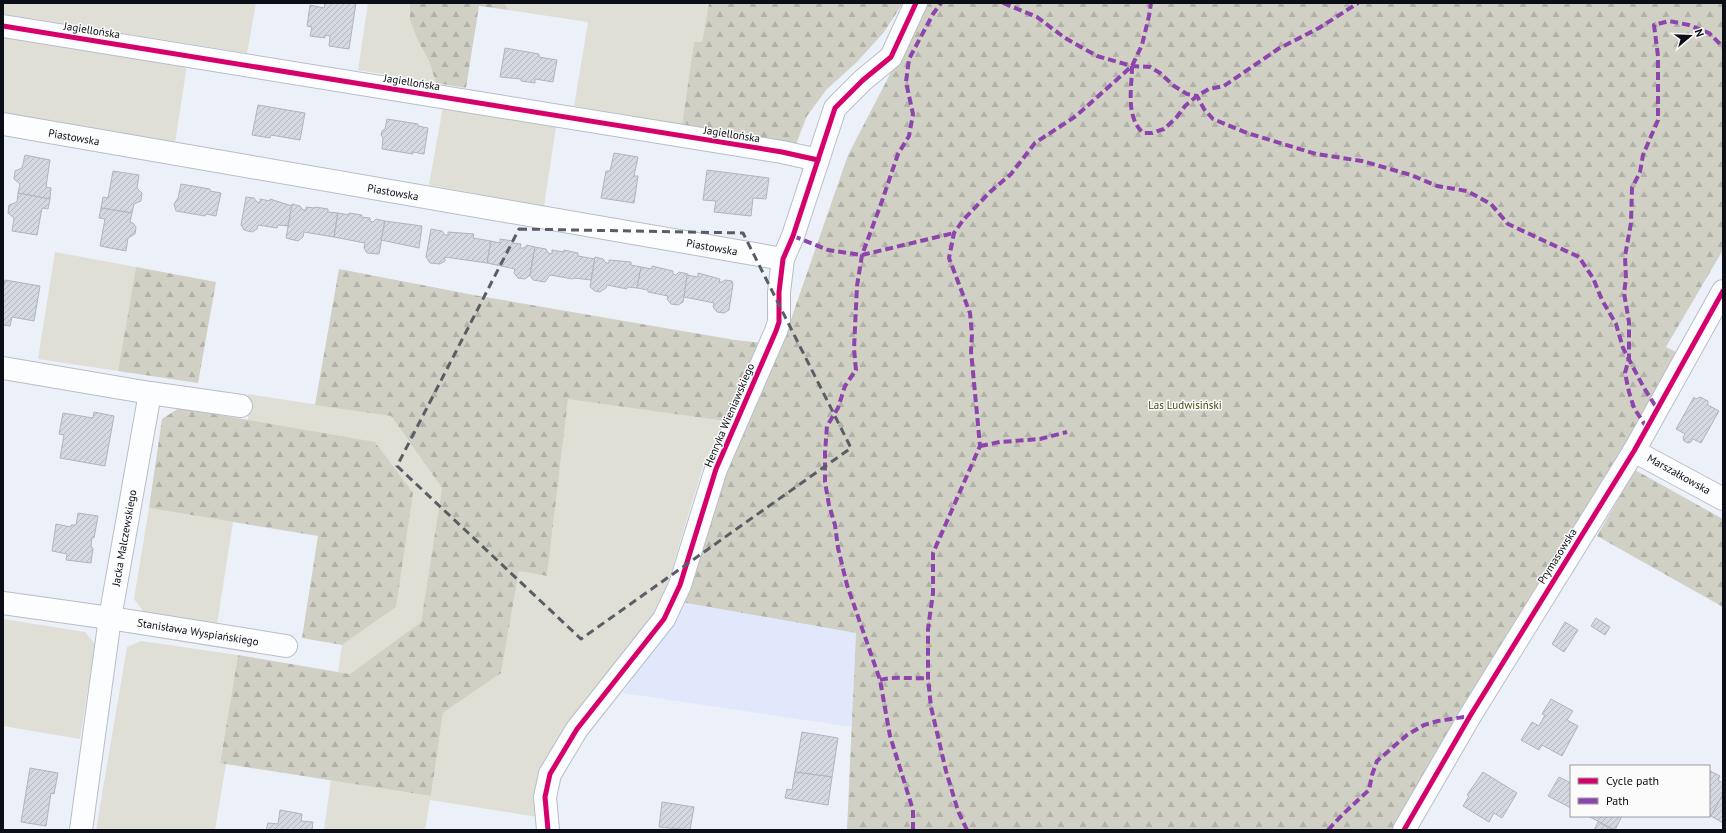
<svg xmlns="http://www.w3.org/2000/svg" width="1726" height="833" font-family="'PT Sans',sans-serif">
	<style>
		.built { fill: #e1e8fc }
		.grass { fill: #dfdfd6 }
		.forest { fill: url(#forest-firs) }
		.building { fill: url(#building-hatch); stroke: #b0b4bc }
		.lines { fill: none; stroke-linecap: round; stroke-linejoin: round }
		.street-casing { stroke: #b9bdc6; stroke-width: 24 }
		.street { stroke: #fcfdfe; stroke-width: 22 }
		.quiet { stroke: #8e44ad; stroke-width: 4; stroke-dasharray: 8 4; stroke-linecap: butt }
		.cycleway-casing { stroke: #fbfbfb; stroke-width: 8 }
		.cycleway { stroke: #d6006c; stroke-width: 5 }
		.marked { fill: none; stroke: #5a5d66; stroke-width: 3; stroke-dasharray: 8 5; stroke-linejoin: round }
		.labels { text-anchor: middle; stroke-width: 3; stroke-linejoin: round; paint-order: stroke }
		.street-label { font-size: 11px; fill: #0b0e17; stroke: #fbfbfb }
		.park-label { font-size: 11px; fill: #4e4610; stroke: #fbfbfb }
	</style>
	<defs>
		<pattern id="forest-firs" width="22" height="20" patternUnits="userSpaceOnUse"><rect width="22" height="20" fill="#d1d0c4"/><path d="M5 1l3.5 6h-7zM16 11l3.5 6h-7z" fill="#b2b1a8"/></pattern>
		<pattern id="building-hatch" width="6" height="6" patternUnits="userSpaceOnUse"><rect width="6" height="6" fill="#d4d8e1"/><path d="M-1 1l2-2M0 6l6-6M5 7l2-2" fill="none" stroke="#b5b8c0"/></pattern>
	</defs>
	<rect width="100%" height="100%" fill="#ecf0f9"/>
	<polygon class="built" points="681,602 856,633 852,727 623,693"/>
	<g class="grass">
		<polygon points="3,3 256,3 247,53 3,14"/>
		<polygon points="368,3 410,3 410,20 417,39 429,61 436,83 358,70"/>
		<polygon points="505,3 709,3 702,42 694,42 682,125 574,106 588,22 508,10"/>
		<polygon points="3,35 187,65 175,143 3,114"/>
		<polygon points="443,107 556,127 544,206 429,185"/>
		<polygon points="55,252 136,267 118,371 38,359"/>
		<polygon points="248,394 391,416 442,488 421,622 350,674 338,672 342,645 396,607 248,420"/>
		<polygon points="568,398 725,421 704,463 662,602 570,725 538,817 430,800 425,830 324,830 331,780 431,796 443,713 501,673 519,571 547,576"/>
		<polygon points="149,508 233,522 217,624 144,612 134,599"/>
		<polygon points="3,619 85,632 95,644 80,739 3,726"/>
		<polygon points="141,641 238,655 220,762 226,764 215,830 96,830 127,647"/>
	</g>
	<g class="forest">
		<polygon points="410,3 505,3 508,10 479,6 466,88 436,83 429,61 417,39 410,20"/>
		<polygon points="709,3 903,3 884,32 857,62 827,89 807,116 796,144 682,125 694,42 702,42"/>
		<polygon points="927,3 1723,3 1723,250 1666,347 1682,355 1396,830 847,830 856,633 681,602 724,466 764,386 781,348 848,155"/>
		<polygon points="136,267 216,282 198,383 118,371"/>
		<polygon points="339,269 479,296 735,340 763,343 725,421 568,399 547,576 519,571 501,673 443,713 431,796 220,763 238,655 350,674 421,622 442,488 391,416 315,405"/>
		<polygon points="179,408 375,442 413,493 396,607 342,645 302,638 318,536 149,508 162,419"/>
		<polygon points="1635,470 1723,519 1723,607 1597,536"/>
	</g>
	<g class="building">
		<polygon points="325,3 356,3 349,49 329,46 330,36 325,35 325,38 310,36 312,27 307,26 310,5 324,8"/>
		<polygon points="505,48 539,54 539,57 557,60 553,82 535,79 535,83 521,81 521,79 500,77"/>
		<polygon points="258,105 305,113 300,140 271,135 270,138 252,135"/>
		<polygon points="387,119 418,124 418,126 428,128 424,154 413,152 413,154 382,149 383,138 381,135 382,131 385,129"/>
		<polygon points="614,153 638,157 634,176 638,176 634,203 601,198 606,171 610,171"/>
		<polygon points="25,155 50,160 46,187 51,188 50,199 18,193 20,184 14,179 15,171 22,168"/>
		<polygon points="707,170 769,178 766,199 753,198 751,216 714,212 716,201 703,200"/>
		<polygon points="113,171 139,175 137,188 142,193 141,201 134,204 132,213 101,208 103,197 108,198"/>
		<polygon points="181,184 210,189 210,191 221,193 216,216 206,214 205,216 176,211 174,204 178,198"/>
		<polygon points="18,193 50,199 48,209 42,208 37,235 12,231 14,218 8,213 9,205 17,202"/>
		<polygon points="246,197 254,198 257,202 260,203 260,199 270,201 270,199 292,206 288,226 278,225 277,228 258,225 257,229 252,232 244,230 241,225"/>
		<polygon points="292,204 300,206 303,210 306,210 306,207 315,208 315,207 328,209 328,212 338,213 334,237 304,232 303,237 298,241 286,238"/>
		<polygon points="101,208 132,213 130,222 133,223 136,227 135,234 128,238 126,251 100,246 105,219 99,218"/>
		<polygon points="338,213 349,215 349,213 362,215 361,217 370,218 370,221 373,222 376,219 385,221 379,254 367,253 364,248 365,243 334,237"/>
		<polygon points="385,221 422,226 419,248 381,240"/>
		<polygon points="431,229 442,231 445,235 448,235 448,232 474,234 473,238 491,241 487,263 445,257 445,261 440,264 430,263 426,257"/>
		<polygon points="500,239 513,241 512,243 521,244 520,248 524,248 527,245 535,247 530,275 525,279 518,278 514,273 515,269 487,263 491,241 500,243"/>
		<polygon points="535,247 546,249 548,253 552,254 552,250 564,252 564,250 578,253 578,256 595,259 591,280 574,278 573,279 550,275 545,282 533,280 530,275"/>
		<polygon points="595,257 603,259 606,263 609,263 609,260 631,262 631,265 641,267 637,288 627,287 627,289 607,285 606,288 600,292 595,291 590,287"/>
		<polygon points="652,266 673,271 673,274 676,275 679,272 688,274 683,302 678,305 671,304 667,299 668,296 648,292 648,290 637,288 641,267 652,269"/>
		<polygon points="698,273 720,279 719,282 722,282 725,280 732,281 733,284 729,310 724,313 717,312 713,307 714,303 684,297 687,275 698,277"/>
		<polygon points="5,280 40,286 34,321 12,317 10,326 3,325 3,289"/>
		<polygon points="1694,397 1696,399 1700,397 1708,401 1708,405 1719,411 1701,443 1693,439 1691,442 1688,443 1684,441 1683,437 1685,434 1676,429"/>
		<polygon points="94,412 114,416 105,466 60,458 64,435 59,434 63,413 93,418"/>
		<polygon points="78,513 98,516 94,538 92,537 91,547 93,548 91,563 66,560 67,554 52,551 56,524 71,527 71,525 76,525"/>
		<polygon points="1596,618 1610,627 1605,635 1591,626"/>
		<polygon points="1565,622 1578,630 1564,652 1552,644"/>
		<polygon points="1551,699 1573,711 1567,720 1578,726 1562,756 1542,745 1539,750 1521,740 1532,722 1539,726 1545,715 1542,714"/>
		<polygon points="802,732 838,738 832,777 795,772"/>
		<polygon points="30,768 58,773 54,794 51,793 46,826 21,822"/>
		<polygon points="1710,771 1720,776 1718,780 1723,783 1723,794 1711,816 1709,815 1709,773"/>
		<polygon points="795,772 832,777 828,805 785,798 787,789 792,790"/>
		<polygon points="1483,772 1517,793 1502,818 1494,813 1489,822 1463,806 1469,796 1467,795"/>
		<polygon points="1559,777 1571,783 1571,808 1548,796"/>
		<polygon points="1723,794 1723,823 1711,816"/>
		<polygon points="662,802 694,807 690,830 659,827"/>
		<polygon points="280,810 302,814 301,821 313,822 312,830 266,830 268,823 278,824"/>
		<polygon points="1588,816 1622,816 1615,830"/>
		<polygon points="1598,822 1613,830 1594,830"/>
	</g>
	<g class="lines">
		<defs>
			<g id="street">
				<polyline points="3,26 782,152 818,160"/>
				<polyline points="3,124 783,259"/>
				<polyline points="3,368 150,393 241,406"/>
				<polyline points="1634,451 1723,499"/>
				<polyline points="3,603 110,618 286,646"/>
				<polyline points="81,830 110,618 150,393"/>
				<polyline points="548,830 545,797 550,774 577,729 664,619 680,585 716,469 776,331 779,322 779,292 783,259 793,236 835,108 863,80 891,57 916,3"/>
				<polyline points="1404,830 1470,716 1634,451 1723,291"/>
			</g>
		</defs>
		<use href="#street" class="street-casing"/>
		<use href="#street" class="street"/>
		<g class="quiet">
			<polyline points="1003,3 1037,17 1065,38 1097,56 1132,66 1150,67 1160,73 1174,86 1187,94 1197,96 1204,109 1213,119 1247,133 1316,154 1362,161 1411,175 1437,186 1467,191 1491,204 1508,224 1579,257 1593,278 1602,300 1616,324 1623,348 1644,388 1658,410"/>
			<path d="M1132 66C1132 88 1125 116 1143 133H1152L1164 129 1176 118 1185 106 1197 96 1209 89 1224 86 1278 49 1319 28 1358 3"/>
			<polyline points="793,236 828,250 862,255 954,233"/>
			<polyline points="1647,428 1634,408 1629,392 1625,373 1629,358 1629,322 1624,293 1626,279 1625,256 1631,223 1632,188 1640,172 1643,155 1658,120 1658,56 1654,25 1669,21 1689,25 1709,33 1723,47"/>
			<polyline points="980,446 1000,442 1040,439 1067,432"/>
			<path d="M880 680C895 676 912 679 928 678"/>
			<polyline points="913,830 913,810 890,736 880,680 847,585 838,548 835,525 829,505 825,482 825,453 827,426 838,408 845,386 856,370 854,349 857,286 862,255 882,201 898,154 909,136 913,114 906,82 909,59 933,14 941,3"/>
			<polyline points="967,830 958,811 946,771 931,707 928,678 928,629 933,593 933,553 980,446 971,351 972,335 970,313 949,258 954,233 964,219 990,192 1011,174 1035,143 1076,116 1132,66 1142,45 1149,16 1151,3"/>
			<polyline points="1328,830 1343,814 1369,790 1372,775 1377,761 1407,735 1424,725 1438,721 1470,716"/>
		</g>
		<defs>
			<g id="cycleway">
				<polyline points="3,26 782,152 818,160"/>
				<polyline points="548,830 545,797 550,774 577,729 664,619 680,585 716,469 776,331 779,322 779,292 783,259 793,236 835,108 863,80 891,57 916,3"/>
				<polyline points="1404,830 1470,716 1634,451 1723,291"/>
			</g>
		</defs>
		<use href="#cycleway" class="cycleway-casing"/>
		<use href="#cycleway" class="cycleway"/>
	</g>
	<path class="marked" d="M519 229 743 233 851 448 581 639 397 466Z"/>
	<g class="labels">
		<g class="street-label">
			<text transform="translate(92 30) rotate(9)" y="4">Jagiellońska</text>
			<text transform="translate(412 82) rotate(9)" y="4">Jagiellońska</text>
			<text transform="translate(732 134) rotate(9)" y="4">Jagiellońska</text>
			<text transform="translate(74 137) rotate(10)" y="4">Piastowska</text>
			<text transform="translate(393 192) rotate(10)" y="4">Piastowska</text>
			<text transform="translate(712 247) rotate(10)" y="4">Piastowska</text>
			<text transform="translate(729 415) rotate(-67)" y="4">Henryka Wieniawskiego</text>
			<text transform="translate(1679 474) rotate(29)" y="4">Marszałkowska</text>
			<text transform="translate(124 538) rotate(-80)" y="4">Jacka Malczewskiego</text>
			<text transform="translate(1557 556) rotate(-58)" y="4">Prymasowska</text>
			<text transform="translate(198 632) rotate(9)" y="4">Stanisława Wyspiańskiego</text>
		</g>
		<g class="park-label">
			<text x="1185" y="409">Las Ludwisiński</text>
		</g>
	</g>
	<rect width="1726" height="833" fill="none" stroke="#0b0e17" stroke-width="8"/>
	<rect x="1570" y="765" width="140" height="52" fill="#fbfbfb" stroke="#9b9ca0"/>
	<rect x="1578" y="778" width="20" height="6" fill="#d6006c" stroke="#9b9ca0"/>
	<text x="1606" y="785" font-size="12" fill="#0b0e17">Cycle path</text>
	<rect x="1578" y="798" width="20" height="6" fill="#8e44ad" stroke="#9b9ca0"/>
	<text x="1606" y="805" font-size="12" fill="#0b0e17">Path</text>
	<g transform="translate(1690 36) rotate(71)" stroke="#fbfbfb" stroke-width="3" paint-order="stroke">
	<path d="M0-3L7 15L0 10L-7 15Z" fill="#0b0e17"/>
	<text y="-6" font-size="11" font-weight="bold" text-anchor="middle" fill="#0b0e17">N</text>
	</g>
</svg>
